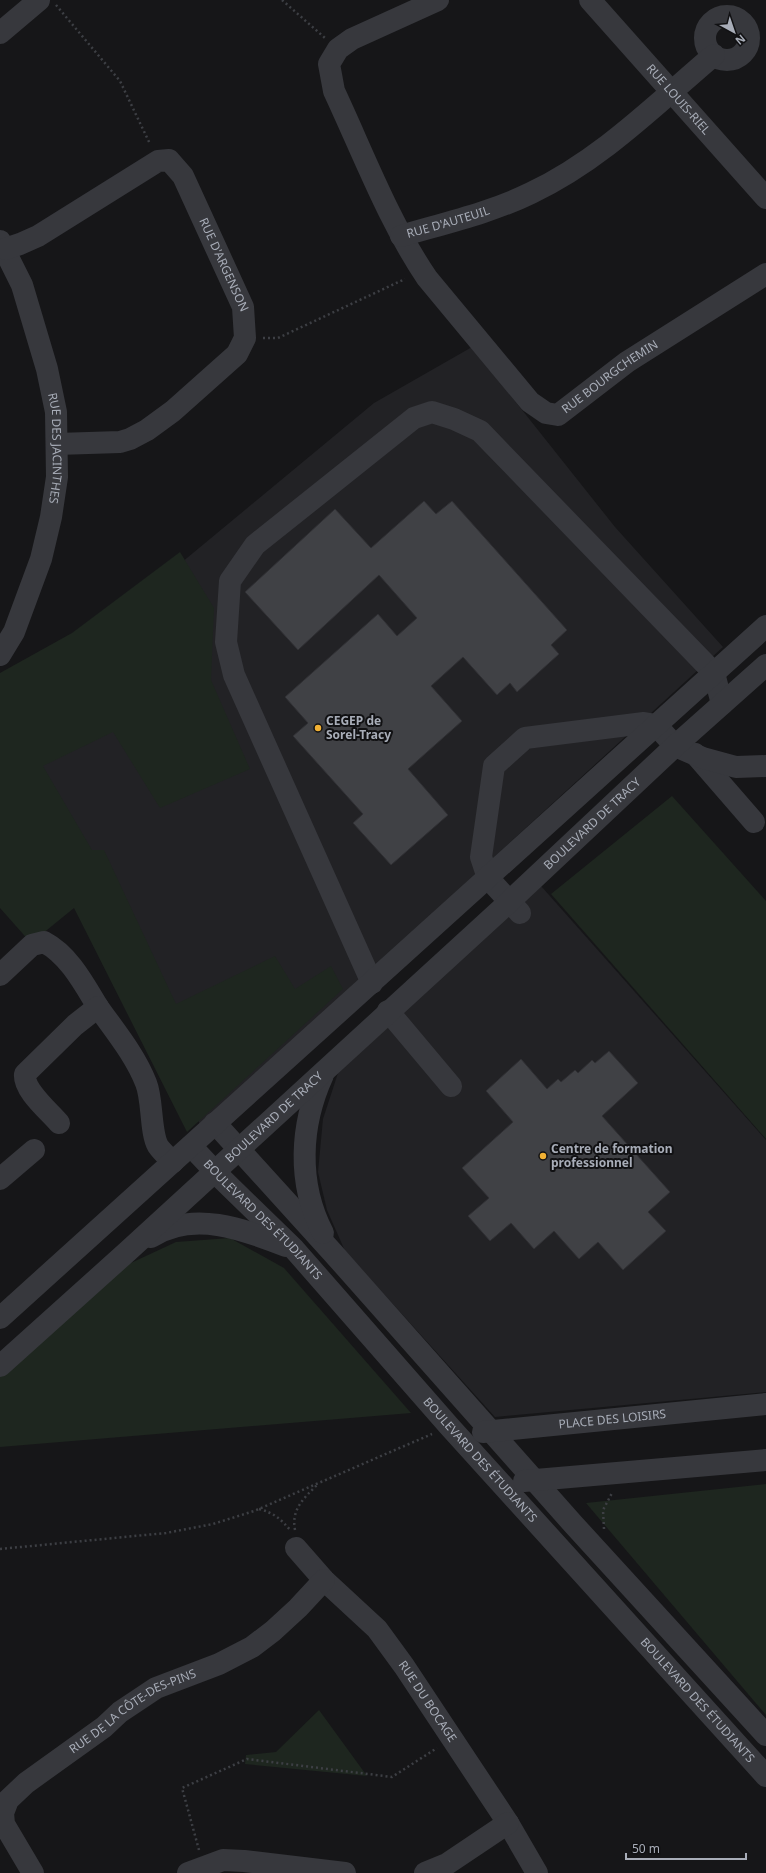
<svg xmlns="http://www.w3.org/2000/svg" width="766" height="1873" font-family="'Noto Sans',sans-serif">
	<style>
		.built { fill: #222225 }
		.green { fill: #1e261f }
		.building { fill: #404145; stroke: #303034 }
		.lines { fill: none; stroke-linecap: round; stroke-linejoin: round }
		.path { stroke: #3d3f44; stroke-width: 2.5; stroke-dasharray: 2 3; stroke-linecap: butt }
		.minor { stroke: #37383d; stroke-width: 22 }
		.poi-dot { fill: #f2b134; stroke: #111113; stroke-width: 1.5 }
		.labels { text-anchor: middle; stroke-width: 4; stroke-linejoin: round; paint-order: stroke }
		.street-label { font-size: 12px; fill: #a8adb8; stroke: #111113 }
		.poi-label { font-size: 12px; font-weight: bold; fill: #a8adb8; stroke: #111113; text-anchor: start }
	</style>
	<rect width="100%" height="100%" fill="#161618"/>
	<g class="built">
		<polygon points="472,347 615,527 723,647 201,1126 0,743 0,713 374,403"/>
		<polygon points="541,886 766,1140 766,1392 495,1417 345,1251 327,1210 318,1172 323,1119 338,1073"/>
	</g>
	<g class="green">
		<polygon points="180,552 214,608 211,680 250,769 160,808 113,732 43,766 92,850 104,850 176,1004 275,956 295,989 331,966 343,989 187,1132 74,908 31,943 0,908 0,673 72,633"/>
		<polygon points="672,796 766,901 766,1139 551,894"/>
		<polygon points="230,1238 284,1268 411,1413 0,1447 0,1374 118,1269 176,1242"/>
		<polygon points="766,1484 766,1715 586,1503"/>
		<polygon points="319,1710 367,1776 245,1764 246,1755 276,1752"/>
	</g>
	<g class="building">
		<polygon points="424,501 436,514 452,501 567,630 551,645 559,654 517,692 510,683 497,695 463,657 431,686 462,721 408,769 448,815 391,865 353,823 363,814 293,736 308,723 285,697 378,614 397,636 417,618 379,575 298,650 245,592 335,509 371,548"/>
		<polygon points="609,1051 638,1083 602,1116 670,1192 648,1212 666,1231 623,1270 598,1242 579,1259 554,1231 534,1249 511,1223 490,1241 468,1216 489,1198 462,1168 513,1122 486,1091 521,1059 547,1089 558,1079 561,1082 575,1070 578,1073 592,1060 595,1063"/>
	</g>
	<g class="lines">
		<g class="path">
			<polyline points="282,0 325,38"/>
			<polyline points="56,5 120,81 150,144"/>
			<polyline points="263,338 278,338 405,279"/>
			<path d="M259 1509C274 1513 281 1519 291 1531"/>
			<polyline points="604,1529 603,1510 612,1493"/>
			<path d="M295 1530C291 1509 304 1498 318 1484"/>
			<polyline points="0,1549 166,1533 213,1524 254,1511 432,1434"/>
			<polyline points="199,1850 182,1788 247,1759 392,1777 437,1748"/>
		</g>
		<g class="minor">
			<path id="s1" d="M438 0 352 39 338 49 329 64 334 91C363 153 389 222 427 278L530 402 546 413 558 415 627 362 766 274"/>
			<path id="s2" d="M590 0 766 198"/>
			<circle cx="727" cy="38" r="22"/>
			<polyline points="0,33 39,0"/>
			<path id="s3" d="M401 236C445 223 490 213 531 193 601 160 656 104 714 55"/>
			<path id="s4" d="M0 241 22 285 47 369 56 412 57 477 51 517 41 559 14 632 0 655"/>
			<path id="s5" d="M5 249 20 244 38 236 158 161 169 160 183 176 243 307 245 338 237 354 173 411 147 430 130 439 120 442 57 444"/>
			<polyline points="695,754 754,822"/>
			<polyline points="520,913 488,878 481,857 494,766 525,738 644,723 656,725 675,746 703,758 736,767 766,766"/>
			<path d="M0 975 32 945 44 942C69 955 84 984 98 1007"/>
			<polyline points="372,983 234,675 226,642 230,581 255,545 414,418 432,412 454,419 480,431 714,673 722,704"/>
			<polyline points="388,1011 451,1086"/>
			<path d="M59 1123C49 1111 23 1090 25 1074L75 1025 98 1007C115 1031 135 1055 146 1083 153 1100 150 1132 158 1146 162 1152 168 1157 173 1162"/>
			<polyline points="215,1123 333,1253 574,1525 766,1735"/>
			<path id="s6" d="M191 1146 222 1179 294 1249 449 1426 766 1776"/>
			<polyline points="0,1179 34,1150"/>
			<path d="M323 1233C297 1183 300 1125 323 1075"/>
			<path d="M151 1237C193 1210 243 1229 286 1246"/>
			<polyline points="0,1318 766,626"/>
			<path id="s7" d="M0 1366 128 1251 509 902 675 746 766 665"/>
			<path id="s8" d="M483 1432 766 1404"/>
			<polyline points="524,1481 766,1460"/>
			<path id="s9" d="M296 1548 324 1580 377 1629 404 1666 508 1823 537 1873"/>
			<path id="s10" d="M33 1873 4 1824 3 1813 8 1800 26 1783 104 1727 120 1712 156 1688 219 1664 252 1647 273 1631 298 1608 324 1580"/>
			<polyline points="188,1873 223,1860 244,1861 345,1873"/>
			<polyline points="425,1873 447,1864 508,1823"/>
		</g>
	</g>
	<g class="poi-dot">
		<circle cx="318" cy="728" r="4"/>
		<circle cx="543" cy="1156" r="4"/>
	</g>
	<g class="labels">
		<g class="street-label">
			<text dy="4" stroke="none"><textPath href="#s2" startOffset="133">RUE LOUIS-RIEL</textPath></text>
			<text dy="4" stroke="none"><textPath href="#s3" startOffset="49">RUE D'AUTEUIL</textPath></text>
			<text dy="4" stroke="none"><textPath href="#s5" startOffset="307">RUE D'ARGENSON</textPath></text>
			<text dy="4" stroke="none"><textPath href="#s1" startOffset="623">RUE BOURGCHEMIN</textPath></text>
			<text dy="4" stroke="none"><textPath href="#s4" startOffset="217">RUE DES JACINTHES</textPath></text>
			<text dy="4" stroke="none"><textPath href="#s7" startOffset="803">BOULEVARD DE TRACY</textPath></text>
			<text dy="4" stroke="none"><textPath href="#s7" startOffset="370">BOULEVARD DE TRACY</textPath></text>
			<text dy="4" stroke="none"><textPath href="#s6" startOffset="103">BOULEVARD DES ÉTUDIANTS</textPath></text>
			<text dy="4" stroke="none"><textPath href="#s8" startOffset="130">PLACE DES LOISIRS</textPath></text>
			<text dy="4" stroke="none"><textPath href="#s6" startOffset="427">BOULEVARD DES ÉTUDIANTS</textPath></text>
			<text dy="4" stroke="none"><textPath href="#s6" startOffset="751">BOULEVARD DES ÉTUDIANTS</textPath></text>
			<text dy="4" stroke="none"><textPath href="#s9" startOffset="203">RUE DU BOCAGE</textPath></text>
			<text dy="4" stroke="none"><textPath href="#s10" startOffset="236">RUE DE LA CÔTE-DES-PINS</textPath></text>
		</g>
		<g class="poi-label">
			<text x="326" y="725">CEGEP de<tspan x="326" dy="14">Sorel-Tracy</tspan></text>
			<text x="551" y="1153">Centre de formation<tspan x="551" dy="14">professionnel</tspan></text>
		</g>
	</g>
	<g transform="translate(734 32) rotate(140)" stroke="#111113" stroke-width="3" paint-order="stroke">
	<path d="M0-3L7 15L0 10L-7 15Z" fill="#a8adb8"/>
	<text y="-6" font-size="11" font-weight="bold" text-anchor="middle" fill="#a8adb8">N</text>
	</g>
	<path d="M626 1853v6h120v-6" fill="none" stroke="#a8adb8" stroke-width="2"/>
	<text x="632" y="1853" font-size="12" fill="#a8adb8" stroke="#111113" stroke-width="3" paint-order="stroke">50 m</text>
</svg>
